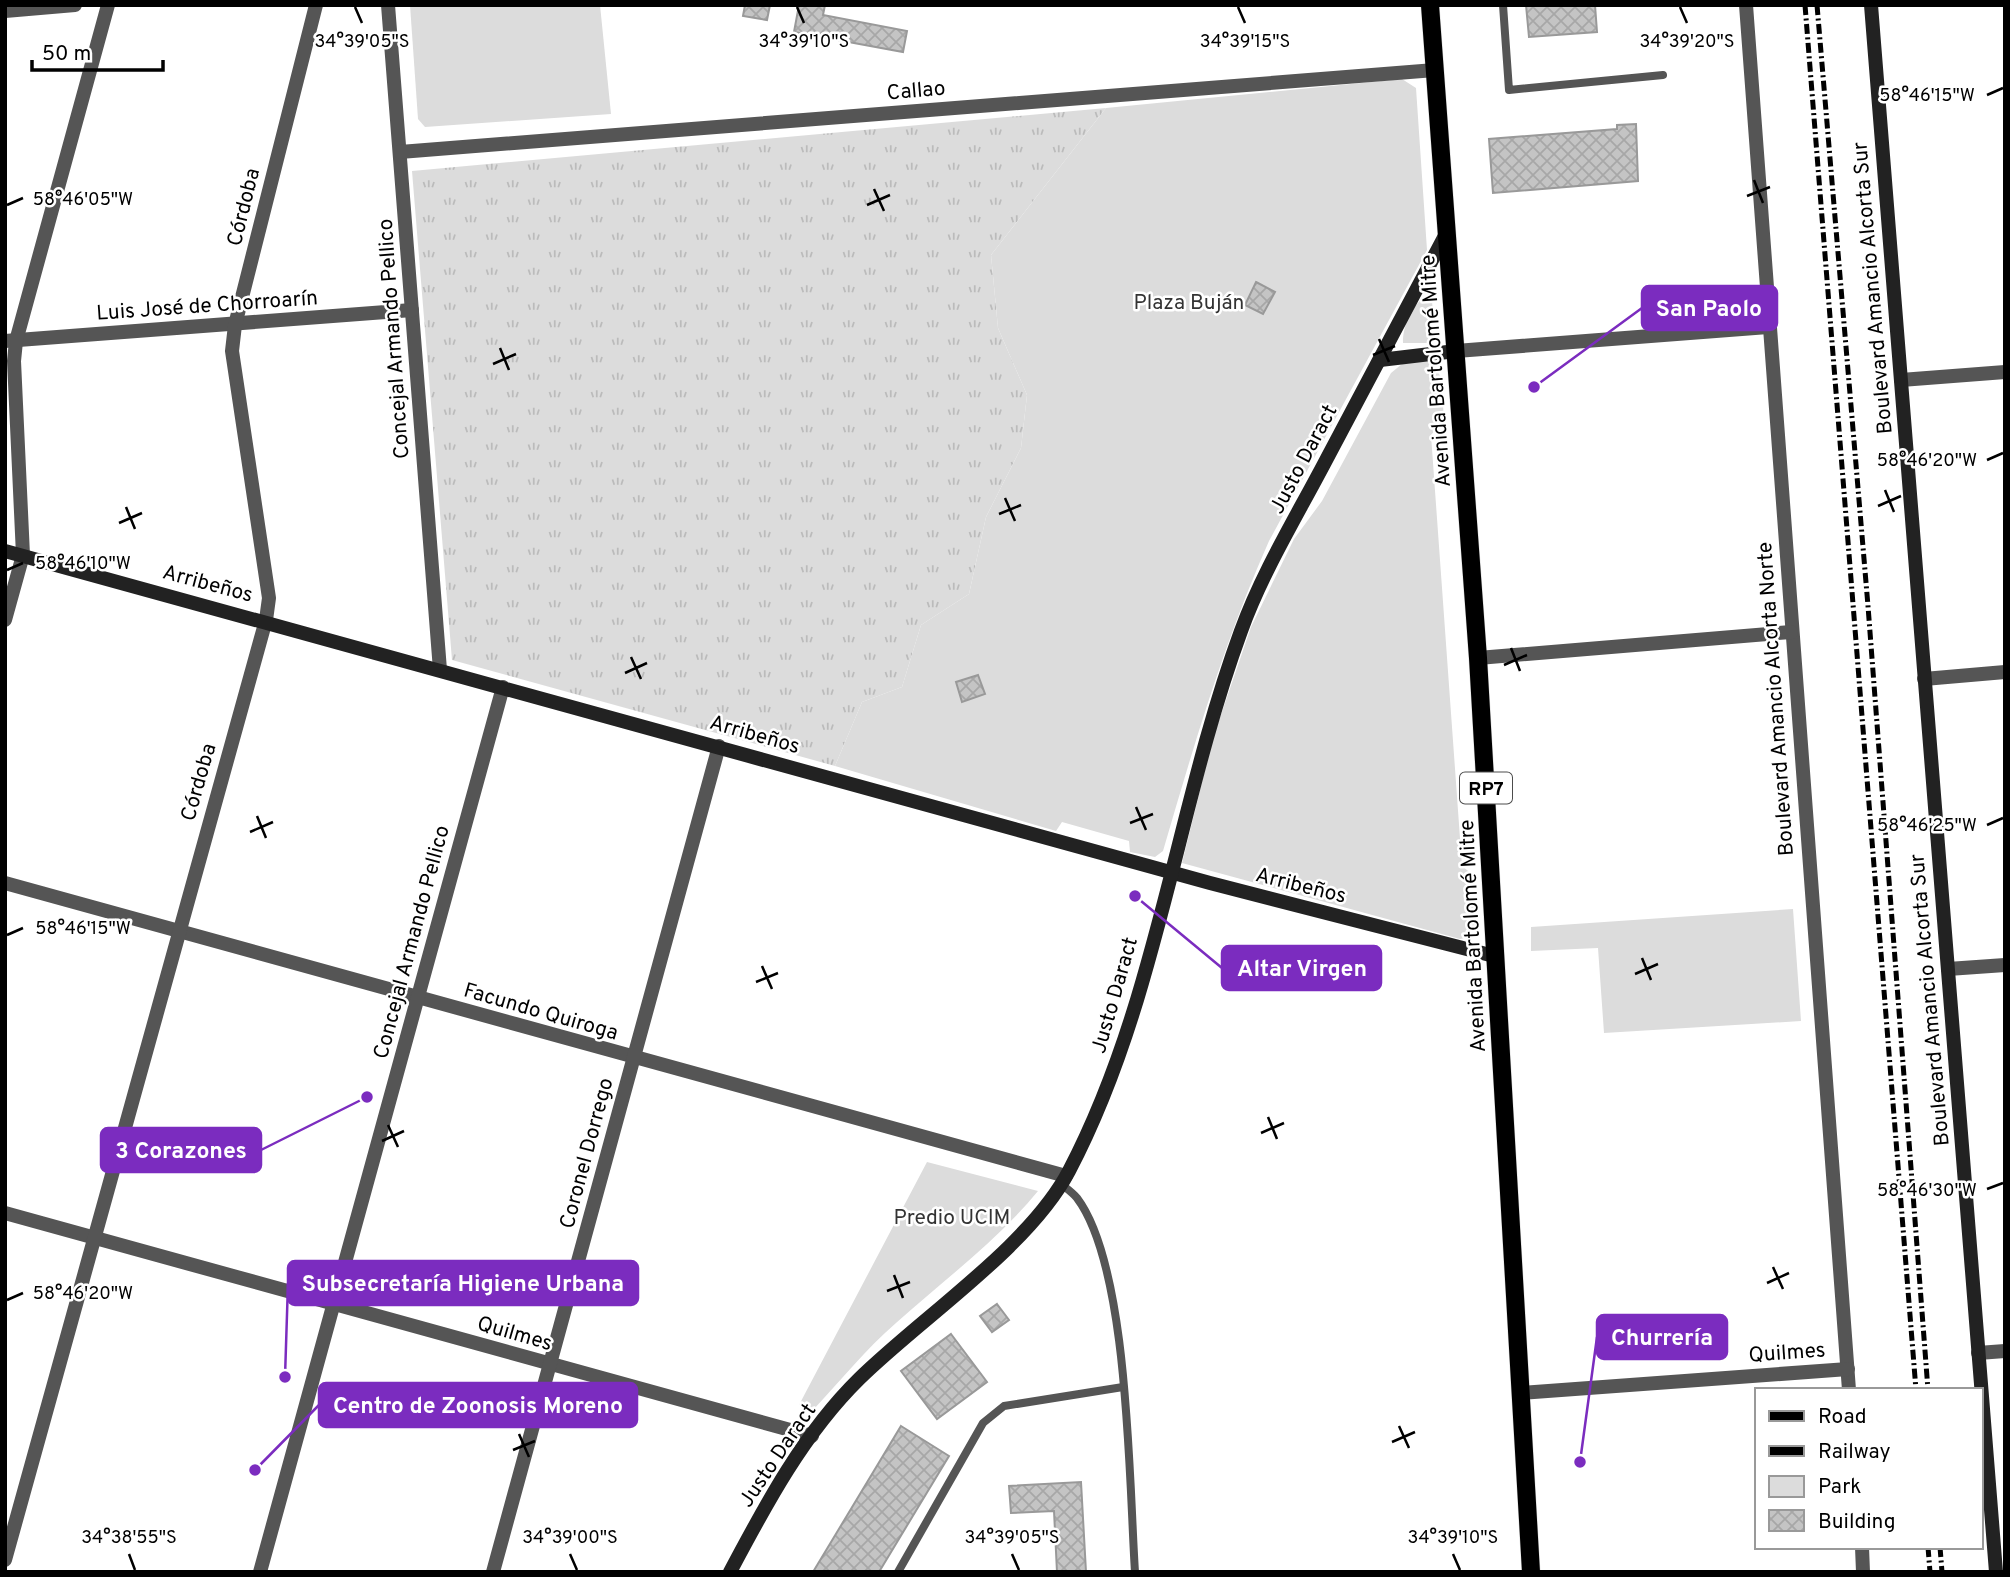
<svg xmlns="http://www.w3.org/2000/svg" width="2010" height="1577" font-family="Overpass,sans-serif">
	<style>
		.grass { fill: url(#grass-tufts) }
		.park { fill: #dcdcdc }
		.building { fill: url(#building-cross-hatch); stroke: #999; stroke-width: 2 }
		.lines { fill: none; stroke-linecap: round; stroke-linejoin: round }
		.primary-casing { stroke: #dbdbdb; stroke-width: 19 }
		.lane { stroke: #555; stroke-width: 8 }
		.street { stroke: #555; stroke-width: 14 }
		.secondary { stroke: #222; stroke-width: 14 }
		.primary { stroke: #000; stroke-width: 18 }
		.rail { stroke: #000; stroke-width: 5; stroke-dasharray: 10 3.5 2 3.5; stroke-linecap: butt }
		.ticks { fill: none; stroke: #000; stroke-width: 2.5 }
		.labels { text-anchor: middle; stroke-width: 5; stroke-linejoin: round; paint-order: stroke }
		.shield { fill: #fff; stroke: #4c4c4c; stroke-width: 2 }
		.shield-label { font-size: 19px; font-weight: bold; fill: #000 }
		.street-label { font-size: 21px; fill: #000; stroke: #fff }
		.park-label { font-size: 21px; fill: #333; stroke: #fff }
		.ticks-label { font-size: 18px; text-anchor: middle; fill: #000; stroke: #fff; stroke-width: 5; stroke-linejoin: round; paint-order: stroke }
		.leader { fill: none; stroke: #7b2cbf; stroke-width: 2.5 }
		.callout-dot { fill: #7b2cbf; stroke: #fff; stroke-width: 2.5 }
		.callout { fill: #7b2cbf; stroke: #7b2cbf; stroke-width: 2.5 }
		.callout-label { font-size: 23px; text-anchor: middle; font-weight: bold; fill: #fff }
	</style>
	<defs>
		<pattern id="grass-tufts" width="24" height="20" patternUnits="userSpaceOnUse" patternTransform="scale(1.75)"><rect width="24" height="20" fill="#dcdcdc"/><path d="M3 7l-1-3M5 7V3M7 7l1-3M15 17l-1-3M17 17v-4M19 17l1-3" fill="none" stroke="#bbb"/></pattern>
		<pattern id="building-cross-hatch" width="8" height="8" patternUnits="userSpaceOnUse" patternTransform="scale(1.75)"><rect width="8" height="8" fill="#c4c4c4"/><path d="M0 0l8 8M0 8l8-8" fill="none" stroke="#a7a7a7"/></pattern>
	</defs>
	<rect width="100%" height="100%" fill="#fff"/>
	<polygon class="grass" points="1106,108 991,255 998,328 1027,395 1021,448 986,517 969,594 921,625 902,687 862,702 835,766 452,660 412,171"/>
	<g class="park">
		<polygon points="410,5 600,5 611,114 425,127 418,119"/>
		<path d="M1402 79 1416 88 1427 250 1269 541C1224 642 1194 745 1163 851L1155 857 1130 852 1129 841 1062 822 1056 831 835 766 862 702 902 687 921 625 969 594 986 517 1021 448 1027 395 998 328 991 255 1106 108Z"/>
		<path d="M1426 297 1432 302 1436 338 1432 343H1403C1402 328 1412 303 1426 297Z"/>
		<polygon points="1425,361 1431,362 1441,377 1444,420 1431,435 1462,866 1473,875 1475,929 1469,937 1460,939 1182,863 1213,738 1251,627 1294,539 1322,501 1391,373 1402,364"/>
		<polygon points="1793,909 1801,1021 1604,1033 1598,948 1531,951 1531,927"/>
		<path d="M927 1162 1038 1191C996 1242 945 1279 896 1323 866 1349 841 1380 814 1409L799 1405Z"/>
	</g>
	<g class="building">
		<polygon points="745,5 770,5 767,20 743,16"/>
		<polygon points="799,5 825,5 823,15 907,31 903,52 794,32"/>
		<polygon points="1526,5 1595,5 1597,32 1529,37"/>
		<polygon points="1636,124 1638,181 1493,193 1489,139 1617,129 1617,125"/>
		<polygon points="1256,282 1275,292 1263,314 1245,305"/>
		<polygon points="978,675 985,694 962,702 956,682"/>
		<polygon points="997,1304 1009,1320 992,1332 980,1316"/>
		<polygon points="951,1334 987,1382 937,1419 901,1371"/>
		<polygon points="901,1426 949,1456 879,1572 813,1572"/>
		<polygon points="1081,1482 1086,1572 1057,1572 1054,1511 1011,1513 1009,1486"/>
	</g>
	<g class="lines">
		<defs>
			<polyline id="primary" points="1430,5 1478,658 1531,1572"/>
		</defs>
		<use href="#primary" class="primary-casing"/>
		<g class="lane">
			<polyline points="1503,5 1509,90 1663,75"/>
			<path d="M1061 1184C1066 1188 1073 1193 1077 1198 1129 1267 1129 1482 1135 1572"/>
			<polyline points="898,1572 983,1423 1004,1406 1123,1387"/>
		</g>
		<g class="street">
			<polyline points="388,5 440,670"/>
			<polyline points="1746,5 1849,1390"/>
			<polyline points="5,11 75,5"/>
			<polyline points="400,152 1435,70"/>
			<polyline points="5,341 412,310"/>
			<polyline points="1456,351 1768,327"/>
			<polyline points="1901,380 2005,372"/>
			<polyline points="5,620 23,555 14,361 16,341 108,5"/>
			<polyline points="1478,658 1791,632"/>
			<polyline points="1924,679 2005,672"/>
			<polyline points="5,883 1066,1176"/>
			<polyline points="1948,969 2005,965"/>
			<polyline points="5,1213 812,1436"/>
			<polyline points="1978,1353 2005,1351"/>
			<polyline points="1521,1393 1848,1369"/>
			<polyline points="1862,1547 1863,1572"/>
			<polyline points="5,1560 266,620 269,598 232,351 235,325 316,5"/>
			<polyline points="260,1572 503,687"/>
			<polyline points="493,1572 719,746"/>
		</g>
		<g class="secondary">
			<polyline points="1871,5 1996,1572"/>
			<polyline points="1380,360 1456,351"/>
			<polyline points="5,551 1210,883 1494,956"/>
			<path d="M730 1572C766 1504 804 1433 859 1379 922 1317 1029 1247 1069 1171 1157 1003 1176 808 1241 631 1262 573 1295 519 1324 464 1366 386 1407 308 1448 230"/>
		</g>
		<use href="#primary" class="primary"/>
		<g class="rail">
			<polyline points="1805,5 1916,1390"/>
			<polyline points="1817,5 1868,606 1928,1390"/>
			<polyline points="1928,1547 1930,1572"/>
			<polyline points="1940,1547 1942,1572"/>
		</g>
	</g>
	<path class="ticks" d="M355 7 362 23M797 7 804 23M1238 7 1245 23M1680 7 1687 23M1987 95 2003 88M1754 180 1763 203M874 189 884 211M1747 196 1770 187M7 205 23 198M867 205 890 195M1379 339 1389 362M500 348 509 370M1373 355 1395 346M493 364 516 354M1987 460 2003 453M1885 490 1894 512M1005 498 1015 521M1878 506 1901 496M126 507 135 529M999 514 1021 505M119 523 142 513M7 570 23 563M1511 648 1520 671M631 657 641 679M1504 665 1527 655M625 673 647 663M1136 807 1146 830M257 816 266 838M1130 823 1153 814M1987 825 2003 818M250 832 273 822M7 935 23 928M1642 958 1651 980M762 966 772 989M1635 974 1658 964M756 982 778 973M1268 1117 1277 1139M388 1125 398 1147M1261 1133 1284 1123M382 1141 404 1131M1987 1189 2003 1183M1773 1267 1783 1289M894 1275 903 1298M1767 1283 1789 1273M887 1291 910 1282M7 1300 23 1293M1399 1426 1409 1448M519 1434 529 1457M1392 1442 1415 1432M513 1450 535 1441M129 1554 135 1570M570 1554 577 1570M1012 1554 1019 1570M1453 1554 1460 1570"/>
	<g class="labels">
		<rect class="shield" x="1460" y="772.5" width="52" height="31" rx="5"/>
		<g class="shield-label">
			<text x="1486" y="795">RP7</text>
		</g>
		<g class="street-label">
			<text transform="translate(916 90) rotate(-5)" y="7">Callao</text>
			<text transform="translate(243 207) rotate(-76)" y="7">Córdoba</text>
			<text transform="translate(1872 288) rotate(-95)" y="7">Boulevard Amancio Alcorta Sur</text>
			<text transform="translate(207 305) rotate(-4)" y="7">Luis José de Chorroarín</text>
			<text transform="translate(393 339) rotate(-94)" y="7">Concejal Armando Pellico</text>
			<text transform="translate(1435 371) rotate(-94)" y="7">Avenida Bartolomé Mitre</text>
			<text transform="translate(1303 459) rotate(-62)" y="7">Justo Daract</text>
			<text transform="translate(208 583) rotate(15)" y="7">Arribeños</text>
			<text transform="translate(1775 699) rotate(-94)" y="7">Boulevard Amancio Alcorta Norte</text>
			<text transform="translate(755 734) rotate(16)" y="7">Arribeños</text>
			<text transform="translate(198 782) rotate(-74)" y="7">Córdoba</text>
			<text transform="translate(1301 885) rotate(14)" y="7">Arribeños</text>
			<text transform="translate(1472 936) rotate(-93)" y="7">Avenida Bartolomé Mitre</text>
			<text transform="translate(411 942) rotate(-75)" y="7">Concejal Armando Pellico</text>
			<text transform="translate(1114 995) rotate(-74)" y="7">Justo Daract</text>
			<text transform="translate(1929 1000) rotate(-95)" y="7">Boulevard Amancio Alcorta Sur</text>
			<text transform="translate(541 1011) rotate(16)" y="7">Facundo Quiroga</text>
			<text transform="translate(586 1153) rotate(-75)" y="7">Coronel Dorrego</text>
			<text transform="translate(515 1333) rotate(16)" y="7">Quilmes</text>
			<text transform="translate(1787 1352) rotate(-4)" y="7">Quilmes</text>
			<text transform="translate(777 1455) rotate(-56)" y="7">Justo Daract</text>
		</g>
		<g class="park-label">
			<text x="1189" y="309">Plaza Buján</text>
			<text x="952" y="1224">Predio UCIM</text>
		</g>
	</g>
	<g class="ticks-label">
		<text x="362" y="47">34°39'05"S</text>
		<text x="804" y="47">34°39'10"S</text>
		<text x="1245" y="47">34°39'15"S</text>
		<text x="1687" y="47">34°39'20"S</text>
		<text x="1927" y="101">58°46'15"W</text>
		<text x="83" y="205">58°46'05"W</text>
		<text x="1927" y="466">58°46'20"W</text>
		<text x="83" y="569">58°46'10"W</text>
		<text x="1927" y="831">58°46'25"W</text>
		<text x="83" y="934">58°46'15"W</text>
		<text x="1927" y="1196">58°46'30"W</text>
		<text x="83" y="1299">58°46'20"W</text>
		<text x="129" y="1543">34°38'55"S</text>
		<text x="570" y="1543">34°39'00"S</text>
		<text x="1012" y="1543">34°39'05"S</text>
		<text x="1453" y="1543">34°39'10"S</text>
	</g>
	<path class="leader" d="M1534 387L1642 308M1135 896L1222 968M367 1097L261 1150M285 1377L288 1283M1580 1462L1597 1337M255 1470L319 1405"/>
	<g class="callout-dot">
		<circle cx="1534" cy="387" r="7"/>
		<circle cx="1135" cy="896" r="7"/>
		<circle cx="367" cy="1097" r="7"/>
		<circle cx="285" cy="1377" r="7"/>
		<circle cx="1580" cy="1462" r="7"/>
		<circle cx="255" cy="1470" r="7"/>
	</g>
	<g class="callout">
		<rect x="1642" y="286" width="135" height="44" rx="7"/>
		<rect x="1222" y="946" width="159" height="44" rx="7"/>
		<rect x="101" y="1128" width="160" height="44" rx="7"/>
		<rect x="288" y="1261" width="350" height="44" rx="7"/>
		<rect x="1597" y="1315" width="130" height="44" rx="7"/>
		<rect x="319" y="1383" width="318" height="44" rx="7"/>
	</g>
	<g class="callout-label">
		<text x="1709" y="316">San Paolo</text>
		<text x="1302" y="976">Altar Virgen</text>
		<text x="181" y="1158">3 Corazones</text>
		<text x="463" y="1291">Subsecretaría Higiene Urbana</text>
		<text x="1662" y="1345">Churrería</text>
		<text x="478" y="1413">Centro de Zoonosis Moreno</text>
	</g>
	<rect width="2010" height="1577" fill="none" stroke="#000000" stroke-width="14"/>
	<rect x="1755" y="1388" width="228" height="161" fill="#ffffff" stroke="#999999" stroke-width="2"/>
	<rect x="1769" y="1411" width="35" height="10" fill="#000000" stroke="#999999" stroke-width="2"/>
	<text x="1818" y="1423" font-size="21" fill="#000000">Road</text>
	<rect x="1769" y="1446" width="35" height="10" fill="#000000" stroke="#999999" stroke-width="2"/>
	<text x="1818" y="1458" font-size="21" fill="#000000">Railway</text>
	<rect x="1769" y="1476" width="35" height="21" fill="#dcdcdc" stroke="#999999" stroke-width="2"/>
	<text x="1818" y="1493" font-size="21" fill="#000000">Park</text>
	<rect x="1769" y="1510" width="35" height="21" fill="url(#building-cross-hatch)" stroke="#999999" stroke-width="2"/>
	<text x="1818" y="1528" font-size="21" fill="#000000">Building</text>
	<path d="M32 60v10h131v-10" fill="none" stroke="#000000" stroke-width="3.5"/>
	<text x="42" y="60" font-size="21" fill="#000000" stroke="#ffffff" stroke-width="5" paint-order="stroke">50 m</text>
</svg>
